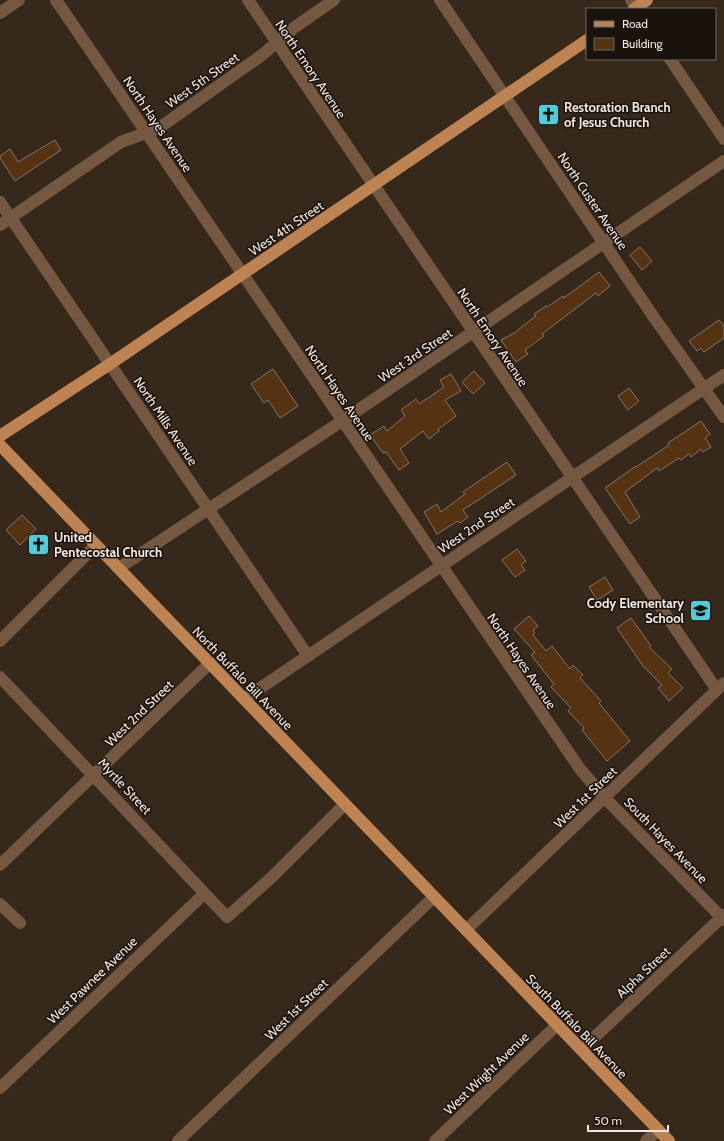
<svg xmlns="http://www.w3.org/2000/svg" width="724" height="1141" font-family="Cabin,sans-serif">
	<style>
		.building { fill: #553212; stroke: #857466 }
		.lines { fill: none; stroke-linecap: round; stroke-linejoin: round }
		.minor { stroke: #755842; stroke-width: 12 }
		.major { stroke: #bd8353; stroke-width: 12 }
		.labels { text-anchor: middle; stroke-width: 3; stroke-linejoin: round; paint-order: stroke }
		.street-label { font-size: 13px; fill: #f3e8e1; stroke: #19120d }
		.poi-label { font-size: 13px; font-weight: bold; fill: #f3e8e1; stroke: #19120d; text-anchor: start }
	</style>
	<rect width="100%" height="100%" fill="#37281c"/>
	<g class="building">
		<polygon points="55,140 61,150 15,181 0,158 0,156 10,149 18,162"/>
		<polygon points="640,247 652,261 642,270 630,255"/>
		<polygon points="599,272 610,286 598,296 596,293 542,334 544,336 525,350 528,354 516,362 501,340 514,333 536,316 534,314 546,306 547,307 563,296 564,298"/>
		<polygon points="719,320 724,326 724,338 704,352 701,348 697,351 689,341"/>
		<polygon points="273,369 298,406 280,418 268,400 264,403 251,384"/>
		<polygon points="474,371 485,383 473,394 462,382"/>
		<polygon points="451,374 461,391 445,400 456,416 438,429 439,431 429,439 423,431 400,449 409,463 399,470 386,452 383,453 370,435 384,426 387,431 405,416 401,410 416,399 419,404 444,387 440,380"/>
		<polygon points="629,388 639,401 628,410 618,396"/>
		<polygon points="701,421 710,434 705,438 711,447 703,452 701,449 691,457 689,454 681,460 679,458 659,471 657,468 625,492 640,517 630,524 605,488 636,466 636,467 669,445 668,443"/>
		<polygon points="507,462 516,475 463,510 468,517 460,523 458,521 437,534 424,512 437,504 441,512 465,494 463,492"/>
		<polygon points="22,515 36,529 20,545 6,530"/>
		<polygon points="517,549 526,561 521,565 525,570 515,577 502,560"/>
		<polygon points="605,577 613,590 597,600 589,587"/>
		<polygon points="529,616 538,626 533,630 535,633 533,635 546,651 552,646 570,669 573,665 583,675 580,678 601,701 599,703 630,741 607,761 582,730 584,728 568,711 571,708 551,687 554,684 531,655 535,652 514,629"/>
		<polygon points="631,618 651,646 649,647 672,669 668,673 683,688 669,701 658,688 662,685 643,666 617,628"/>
	</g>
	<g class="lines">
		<g class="minor">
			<polyline points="56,0 580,769 604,797 724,920"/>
			<polyline points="248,0 717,690"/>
			<polyline points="440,0 653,316 724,417"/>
			<polyline points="631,0 637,9"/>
			<polyline points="0,13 19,0"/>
			<polyline points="670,59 724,139"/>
			<polyline points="0,202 308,656"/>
			<polyline points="0,225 121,142 159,128 262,55 295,27 334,0"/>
			<polyline points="119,568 342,421 724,161"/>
			<polyline points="0,641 96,545"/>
			<polyline points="0,677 227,917 271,878 345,804"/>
			<polyline points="244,699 724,375"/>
			<polyline points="0,865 210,663"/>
			<polyline points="0,904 20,923"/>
			<polyline points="466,930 724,683"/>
			<polyline points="581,1050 724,915"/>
			<polyline points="0,1088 204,894"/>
			<polyline points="178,1141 434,897"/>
			<polyline points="435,1141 557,1025"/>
			<polyline points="646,1141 658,1130"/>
		</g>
		<g class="major">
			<polyline points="634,9 647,0"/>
			<polyline points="0,436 110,364 587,40"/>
			<polyline points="0,445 669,1141"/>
		</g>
	</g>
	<defs>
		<symbol id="church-square" viewBox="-11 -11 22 22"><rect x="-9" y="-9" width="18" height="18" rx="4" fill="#52cbd7" stroke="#19120d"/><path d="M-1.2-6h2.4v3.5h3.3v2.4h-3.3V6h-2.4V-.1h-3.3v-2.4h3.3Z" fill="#111"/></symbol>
		<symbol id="school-square" viewBox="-11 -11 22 22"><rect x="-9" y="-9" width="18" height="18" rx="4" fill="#52cbd7" stroke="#19120d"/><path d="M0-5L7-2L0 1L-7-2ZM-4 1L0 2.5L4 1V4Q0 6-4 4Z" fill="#111"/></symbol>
	</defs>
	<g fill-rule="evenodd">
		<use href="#church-square" x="536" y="102" width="25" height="25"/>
		<use href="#church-square" x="26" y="532" width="25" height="25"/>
		<use href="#school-square" x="688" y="598" width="25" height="25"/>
	</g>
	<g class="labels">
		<g class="street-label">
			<text transform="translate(311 69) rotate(56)" y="5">North Emory Avenue</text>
			<text transform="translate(202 80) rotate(-35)" y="5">West 5th Street</text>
			<text transform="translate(158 124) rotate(56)" y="5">North Hayes Avenue</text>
			<text transform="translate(593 201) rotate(56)" y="5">North Custer Avenue</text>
			<text transform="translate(286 228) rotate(-34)" y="5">West 4th Street</text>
			<text transform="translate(493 337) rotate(56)" y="5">North Emory Avenue</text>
			<text transform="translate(415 355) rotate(-34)" y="5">West 3rd Street</text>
			<text transform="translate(340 393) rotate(56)" y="5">North Hayes Avenue</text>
			<text transform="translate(166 421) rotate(56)" y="5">North Mills Avenue</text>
			<text transform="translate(476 525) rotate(-34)" y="5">West 2nd Street</text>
			<text transform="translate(522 661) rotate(56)" y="5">North Hayes Avenue</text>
			<text transform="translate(243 678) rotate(46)" y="5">North Buffalo Bill Avenue</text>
			<text transform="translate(139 713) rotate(-44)" y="5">West 2nd Street</text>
			<text transform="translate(125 786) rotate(47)" y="5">Myrtle Street</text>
			<text transform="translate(585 797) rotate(-44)" y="5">West 1st Street</text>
			<text transform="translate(666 840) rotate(46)" y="5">South Hayes Avenue</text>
			<text transform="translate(643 972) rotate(-43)" y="5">Alpha Street</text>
			<text transform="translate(92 980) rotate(-44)" y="5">West Pawnee Avenue</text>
			<text transform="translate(296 1009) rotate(-44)" y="5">West 1st Street</text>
			<text transform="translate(577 1026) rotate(46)" y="5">South Buffalo Bill Avenue</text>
			<text transform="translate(486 1073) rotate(-44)" y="5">West Wright Avenue</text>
		</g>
		<g class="poi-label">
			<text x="564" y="112">Restoration Branch<tspan x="564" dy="15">of Jesus Church</tspan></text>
			<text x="54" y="542">United<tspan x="54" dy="15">Pentecostal Church</tspan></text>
			<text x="684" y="608" text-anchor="end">Cody Elementary<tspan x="684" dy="15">School</tspan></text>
		</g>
	</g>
	<rect x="586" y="8" width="130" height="52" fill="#19120d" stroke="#706862"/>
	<rect x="594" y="21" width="20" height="6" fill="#bd8353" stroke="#706862"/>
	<text x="622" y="28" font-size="12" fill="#f3e8e1">Road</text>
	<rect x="594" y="38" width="20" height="12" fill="#553212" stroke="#706862"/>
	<text x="622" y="48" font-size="12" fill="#f3e8e1">Building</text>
	<path d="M588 1125v6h80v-6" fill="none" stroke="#f3e8e1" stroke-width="2"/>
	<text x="594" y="1125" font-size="12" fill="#f3e8e1" stroke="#19120d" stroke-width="3" paint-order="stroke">50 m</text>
</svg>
